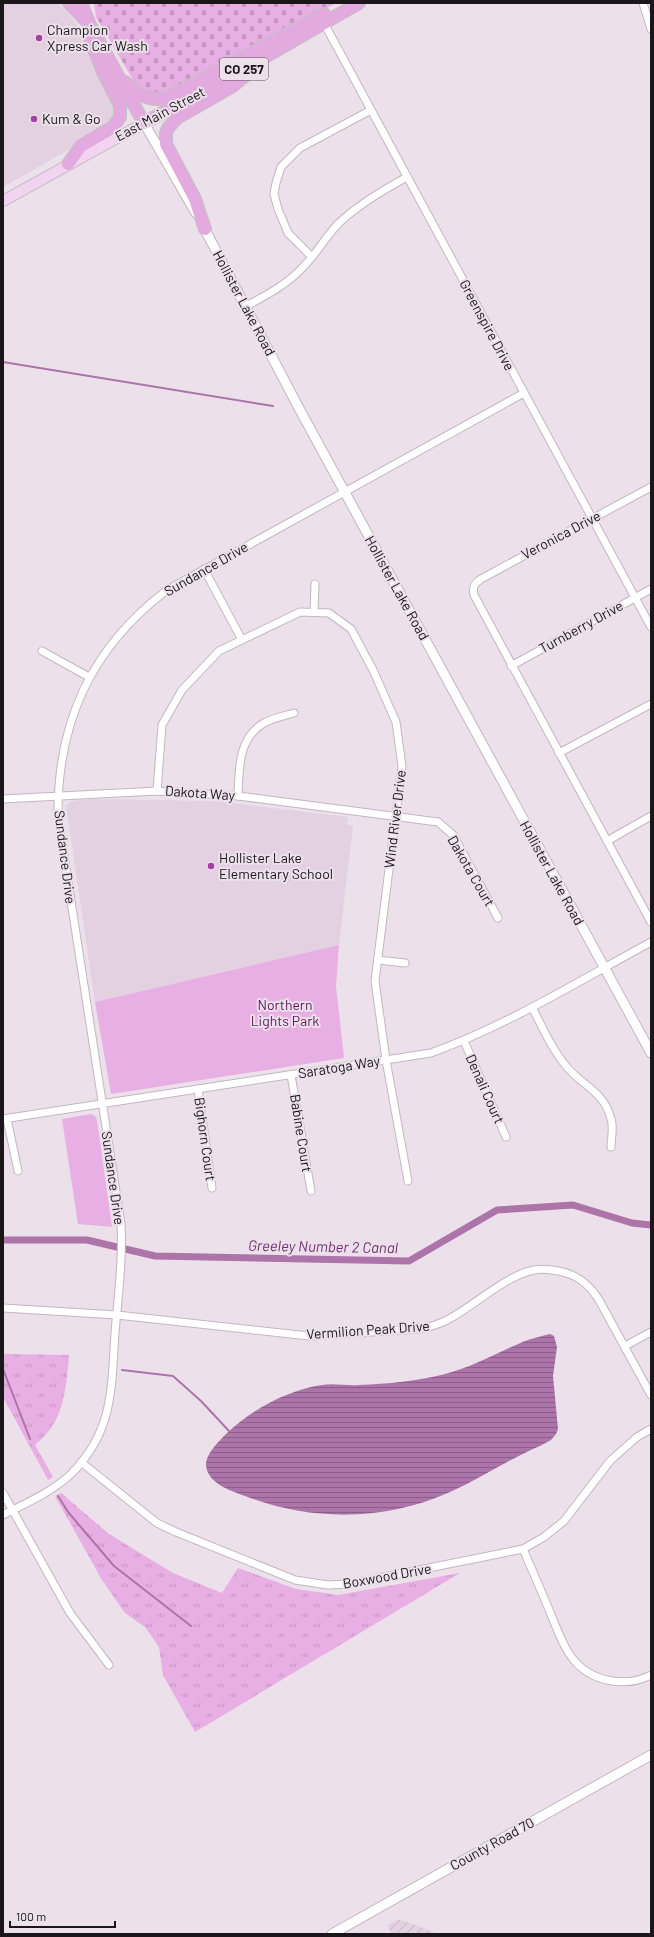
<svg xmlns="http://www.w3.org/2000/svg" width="654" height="1937" font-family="Barlow,sans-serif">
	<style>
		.built { fill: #e3d1e1 }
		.industrial { fill: url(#industrial-furrows) }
		.grass { fill: url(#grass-tufts) }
		.cemetery { fill: url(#cemetery-stones) }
		.park { fill: #e7afe3 }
		.water { fill: url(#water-rules) }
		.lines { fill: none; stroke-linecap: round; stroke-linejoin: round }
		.stream { stroke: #ad74aa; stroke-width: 2 }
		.canal { stroke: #ad74aa; stroke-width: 7 }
		.minor-casing { stroke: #c2b7c1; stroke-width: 9 }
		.tertiary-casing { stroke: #c2b7c1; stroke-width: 11 }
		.secondary-casing { stroke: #c2b7c1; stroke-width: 12 }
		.primary-casing { stroke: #c3c2c3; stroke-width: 14 }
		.minor { stroke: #fff; stroke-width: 7 }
		.tertiary { stroke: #fff; stroke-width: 9 }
		.secondary { stroke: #f1d5f0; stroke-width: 10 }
		.primary { stroke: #e3aae0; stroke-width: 12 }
		.poi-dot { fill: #a740a4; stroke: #ece0eb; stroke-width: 1.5 }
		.labels { text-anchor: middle; stroke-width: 4; stroke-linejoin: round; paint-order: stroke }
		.shield { fill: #ece0eb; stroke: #595359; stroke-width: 1 }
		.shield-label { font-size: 13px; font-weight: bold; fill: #1a161a }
		.poi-label { font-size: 14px; fill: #1a161a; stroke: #ece0eb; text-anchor: start }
		.street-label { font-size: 14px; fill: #1a161a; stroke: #ece0eb }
		.park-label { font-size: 14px; fill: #5e185d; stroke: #ece0eb }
		.water-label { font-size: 15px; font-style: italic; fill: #763074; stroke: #ece0eb }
	</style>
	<defs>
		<pattern id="industrial-furrows" width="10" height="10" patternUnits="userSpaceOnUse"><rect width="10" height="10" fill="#e3d1e1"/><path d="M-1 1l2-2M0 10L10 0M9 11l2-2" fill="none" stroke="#c2b3c0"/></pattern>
		<pattern id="grass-tufts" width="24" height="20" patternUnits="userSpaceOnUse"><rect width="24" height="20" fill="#e7afe3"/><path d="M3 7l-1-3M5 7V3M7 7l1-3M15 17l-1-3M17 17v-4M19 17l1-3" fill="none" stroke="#c696c2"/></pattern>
		<pattern id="cemetery-stones" width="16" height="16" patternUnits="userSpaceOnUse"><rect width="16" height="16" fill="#e7afe3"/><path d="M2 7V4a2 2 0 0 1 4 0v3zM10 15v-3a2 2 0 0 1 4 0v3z" fill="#c696c2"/></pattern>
		<pattern id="water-rules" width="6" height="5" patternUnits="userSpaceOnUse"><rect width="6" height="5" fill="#ad74aa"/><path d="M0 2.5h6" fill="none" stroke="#8c5e8a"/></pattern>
	</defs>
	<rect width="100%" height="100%" fill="#ece0eb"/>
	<g class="built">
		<polygon points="3,3 59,3 76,23 86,39 118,106 111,126 3,187"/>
		<polygon points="92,799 215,801 348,817 347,824 353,826 339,945 95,1002 66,806 71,801"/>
	</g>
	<polygon class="industrial" points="398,1919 421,1927 438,1934 391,1934 388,1925"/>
	<g class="grass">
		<path d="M3 1354 69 1355C67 1380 65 1411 48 1432 44 1437 39 1441 35 1445L53 1477 48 1480 3 1397Z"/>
		<polygon points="61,1493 109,1534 173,1573 222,1593 238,1568 296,1589 338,1595 460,1573 195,1732 163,1675 159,1647 145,1627 125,1613 102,1580 55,1496"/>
	</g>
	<polygon class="cemetery" points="94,3 336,3 185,86 161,96 139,90 96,17"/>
	<g class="park">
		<polygon points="339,945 336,986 344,1058 111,1094 95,1002"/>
		<polygon points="91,1114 95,1116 97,1120 112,1227 78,1224 62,1119"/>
	</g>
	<path class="water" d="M550 1334 554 1336 557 1347 553 1376 558 1429 556 1434 551 1440 540 1446C509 1459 481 1478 450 1492 386 1521 311 1522 245 1496 231 1491 207 1483 206 1465 206 1454 218 1442 226 1434 251 1410 287 1390 322 1385 334 1383 347 1386 359 1385 387 1384 418 1381 445 1374 473 1367 498 1352 525 1341 533 1338 542 1336 550 1334Z"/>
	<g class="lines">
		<g class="stream">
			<polyline points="3,362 273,406"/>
			<polyline points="3,1369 30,1439"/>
			<polyline points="122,1370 173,1376 201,1401 229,1431"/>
			<polyline points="58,1496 68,1512 114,1566 191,1626"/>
		</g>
		<polyline class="canal" points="3,1240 87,1240 155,1256 409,1261 497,1210 573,1205 632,1223 651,1225"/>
		<defs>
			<g id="minor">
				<polyline points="643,3 651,29"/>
				<polyline points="324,23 651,627"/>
				<polyline points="312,257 288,233 278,209 274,194 276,183 281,167 300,148 371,110"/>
				<path d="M246 306C267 295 288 284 304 266 317 253 326 236 339 223 359 204 383 190 407 177"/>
				<path d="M651 487 481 579C475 583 472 587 474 595L651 922"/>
				<polyline points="204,569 242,640"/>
				<polyline points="314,612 315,584"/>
				<polyline points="42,651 89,677"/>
				<polyline points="511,666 651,589"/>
				<polyline points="559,753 651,704"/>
				<polyline points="157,791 162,725 182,690 219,651 300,612 329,613 351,629 373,670 396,722 402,766 375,981 386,1060 408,1181"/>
				<path d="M238 796C239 769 238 738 264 723 273 718 284 716 294 713"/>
				<polyline points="3,799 157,791 238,796 438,822 453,835 498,918"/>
				<polyline points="607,841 651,816"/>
				<polyline points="378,960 405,963"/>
				<path d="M532 1007C542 1027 552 1049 566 1066 582 1086 604 1091 611 1119 614 1127 611 1139 611 1147"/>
				<polyline points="464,1041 506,1137"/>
				<polyline points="291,1075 311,1191"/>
				<polyline points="198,1089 212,1188"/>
				<path d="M3 1119 431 1053C508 1025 579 981 651 942"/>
				<polyline points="7,1119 18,1171"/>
				<path d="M3 1308 117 1315 309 1336 419 1329C429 1327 438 1325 447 1320 473 1307 506 1275 534 1270 542 1268 551 1270 558 1271 577 1274 589 1284 599 1300L651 1395"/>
				<polyline points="625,1346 651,1332"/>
				<polyline points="81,1462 157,1523 176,1532 295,1580 328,1585 349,1584 523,1549 544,1537 564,1521 610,1461 637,1437 651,1429"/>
				<polyline points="3,1493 70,1613 109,1665"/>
				<path d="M3 1515C26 1503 52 1492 71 1474 87 1458 100 1437 106 1415 113 1389 113 1360 115 1333 118 1297 123 1260 121 1224L58 817C57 722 91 648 167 590L524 393"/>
				<path d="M523 1549C533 1572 543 1595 552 1617 558 1631 563 1647 573 1659 591 1682 626 1688 651 1675"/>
			</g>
			<g id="tertiary">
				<polyline points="144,123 196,213"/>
				<polyline points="202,224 301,412 651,1053"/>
				<polyline points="332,1934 651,1755"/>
			</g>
			<polyline id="secondary" points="3,201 144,123"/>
			<g id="primary">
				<polyline points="69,3 88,23"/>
				<polyline points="81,3 90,25 144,123 270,54 359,3"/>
				<path d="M125 82C137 94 149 102 167 98L324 14"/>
				<polyline points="68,164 81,146 113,127 120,117 120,105 104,74 91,42 90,32"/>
				<polyline points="205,229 195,199 166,144 166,133 168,128 177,118 233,86 252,70"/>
			</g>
		</defs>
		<use href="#minor" class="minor-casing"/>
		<use href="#tertiary" class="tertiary-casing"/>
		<use href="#secondary" class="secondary-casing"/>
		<use href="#primary" class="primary-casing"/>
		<use href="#minor" class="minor"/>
		<use href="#tertiary" class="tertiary"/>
		<use href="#secondary" class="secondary"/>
		<use href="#primary" class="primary"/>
	</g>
	<g class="poi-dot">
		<circle cx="39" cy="38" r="4"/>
		<circle cx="34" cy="119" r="4"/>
		<circle cx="211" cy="866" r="4"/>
	</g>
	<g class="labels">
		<rect class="shield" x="220" y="58" width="48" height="22" rx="3"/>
		<g class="shield-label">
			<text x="244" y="74">CO 257</text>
		</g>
		<g class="poi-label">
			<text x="47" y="35">Champion<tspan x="47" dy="16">Xpress Car Wash</tspan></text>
			<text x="42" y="124">Kum &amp; Go</text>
			<text x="219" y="863">Hollister Lake<tspan x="219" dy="16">Elementary School</tspan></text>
		</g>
		<g class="street-label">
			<text transform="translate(160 114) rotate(-28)" y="5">East Main Street</text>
			<text transform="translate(244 303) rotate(62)" y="5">Hollister Lake Road</text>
			<text transform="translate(487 325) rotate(62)" y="5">Greenspire Drive</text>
			<text transform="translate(561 535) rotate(-28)" y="5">Veronica Drive</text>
			<text transform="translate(206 569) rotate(-30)" y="5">Sundance Drive</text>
			<text transform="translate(397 588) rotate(61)" y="5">Hollister Lake Road</text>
			<text transform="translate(581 627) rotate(-29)" y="5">Turnberry Drive</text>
			<text transform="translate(200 793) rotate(4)" y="5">Dakota Way</text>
			<text transform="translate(395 819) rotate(-83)" y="5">Wind River Drive</text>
			<text transform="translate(65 857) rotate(83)" y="5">Sundance Drive</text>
			<text transform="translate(471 871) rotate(60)" y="5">Dakota Court</text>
			<text transform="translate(552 873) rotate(61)" y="5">Hollister Lake Road</text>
			<text transform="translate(339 1067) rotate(-9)" y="5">Saratoga Way</text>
			<text transform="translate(485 1089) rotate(66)" y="5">Denali Court</text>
			<text transform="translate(301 1133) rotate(81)" y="5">Babine Court</text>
			<text transform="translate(205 1139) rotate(82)" y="5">Bighorn Court</text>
			<text transform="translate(113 1178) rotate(82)" y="5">Sundance Drive</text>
			<text transform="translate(368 1330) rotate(-4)" y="5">Vermilion Peak Drive</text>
			<text transform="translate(387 1576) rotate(-10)" y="5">Boxwood Drive</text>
			<text transform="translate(492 1844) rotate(-29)" y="5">County Road 70</text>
		</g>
		<g class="park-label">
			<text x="285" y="1010">Northern<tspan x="285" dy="16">Lights Park</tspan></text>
		</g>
		<g class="water-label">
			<text transform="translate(323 1247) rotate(1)" y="5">Greeley Number 2 Canal</text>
		</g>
	</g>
	<rect width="654" height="1937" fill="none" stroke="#1a161a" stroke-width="8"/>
	<path d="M10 1921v6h105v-6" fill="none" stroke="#1a161a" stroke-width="2"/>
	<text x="16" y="1921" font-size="12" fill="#1a161a" stroke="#ece0eb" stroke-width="3" paint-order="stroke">100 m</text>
</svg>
